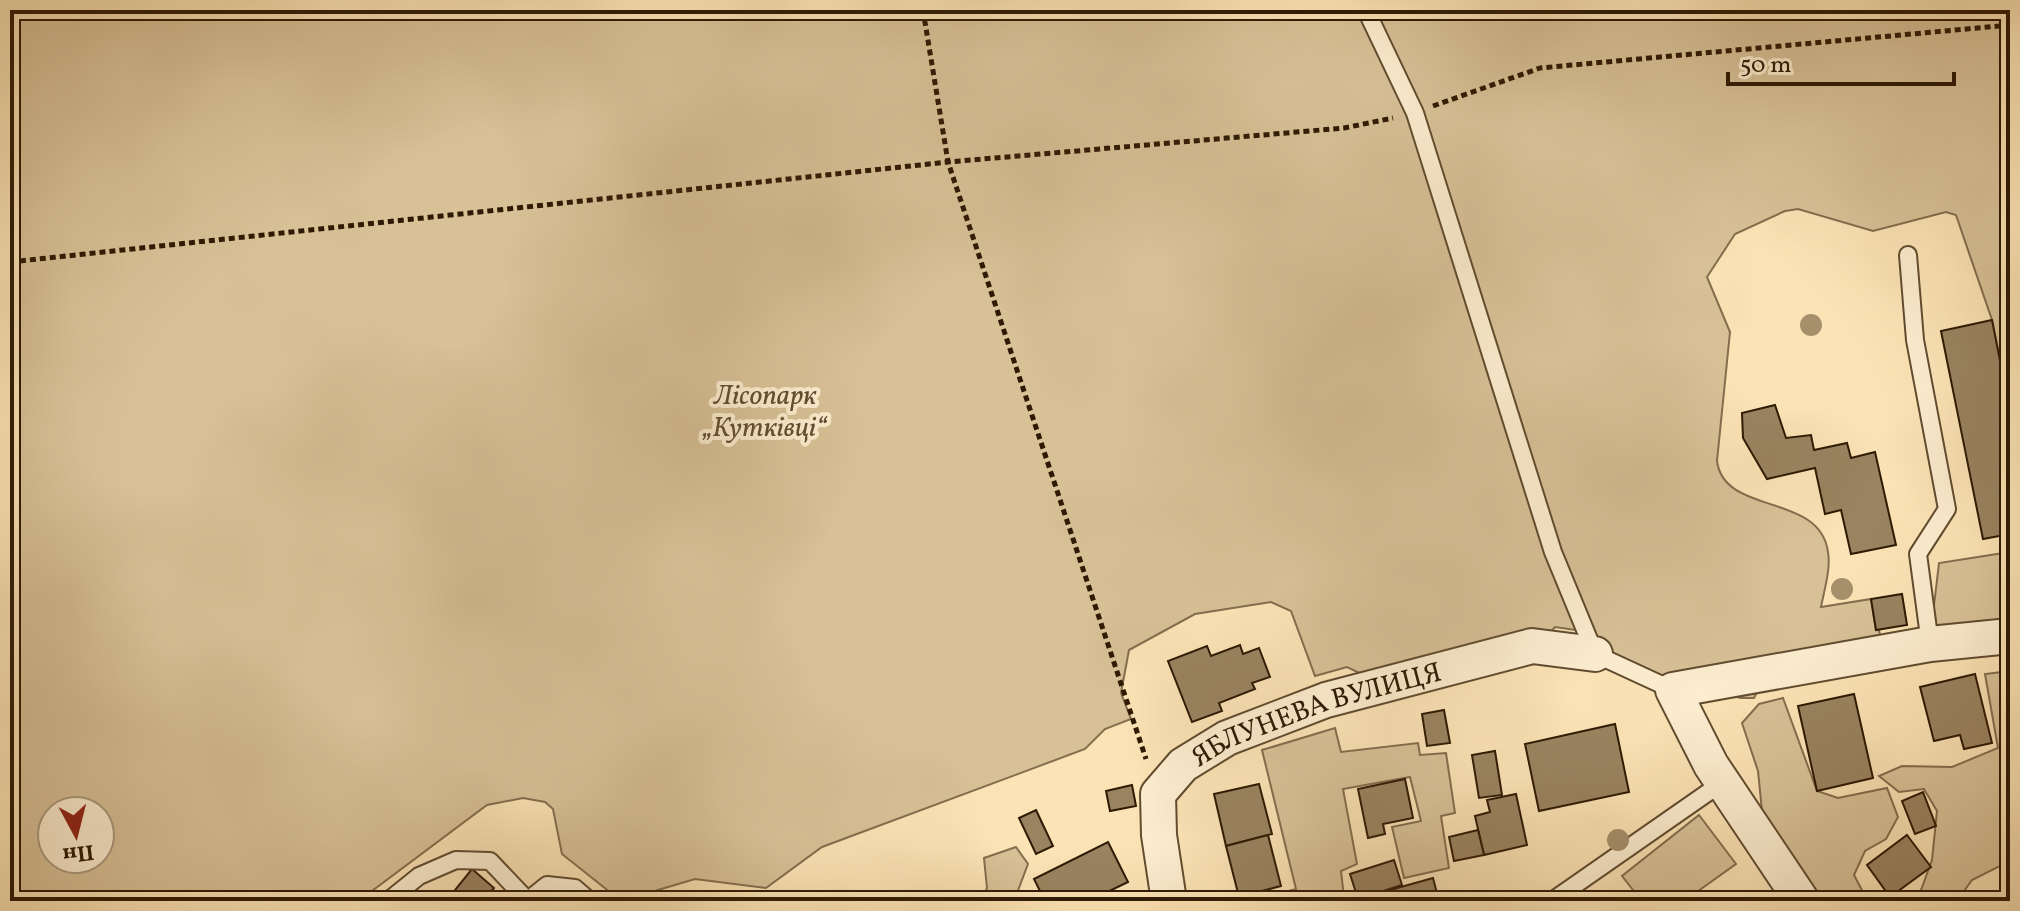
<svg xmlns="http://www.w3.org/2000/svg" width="2020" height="911" font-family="Vollkorn,serif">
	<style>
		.green { fill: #d8c197; stroke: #836e4e; stroke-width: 2; fill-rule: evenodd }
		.building { fill: #998360; stroke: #2e1a04; stroke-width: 2 }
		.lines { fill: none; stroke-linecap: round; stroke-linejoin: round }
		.lane-casing { stroke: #614c30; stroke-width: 20 }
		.street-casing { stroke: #614c30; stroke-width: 38 }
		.path { stroke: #2e1a04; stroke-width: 5; stroke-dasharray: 6 4; stroke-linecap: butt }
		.lane { stroke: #fcedcf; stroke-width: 16 }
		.street { stroke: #fcedcf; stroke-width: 34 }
		.tree { fill: #a6906c }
		.labels { text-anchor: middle; stroke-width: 8; stroke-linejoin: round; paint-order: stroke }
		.park-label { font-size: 28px; font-style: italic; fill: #614c30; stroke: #fcedcf }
		.street-label { font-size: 28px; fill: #2e1a04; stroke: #fcedcf }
	</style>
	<rect width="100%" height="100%" fill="#fbe3b5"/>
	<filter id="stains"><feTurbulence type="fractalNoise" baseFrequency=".0025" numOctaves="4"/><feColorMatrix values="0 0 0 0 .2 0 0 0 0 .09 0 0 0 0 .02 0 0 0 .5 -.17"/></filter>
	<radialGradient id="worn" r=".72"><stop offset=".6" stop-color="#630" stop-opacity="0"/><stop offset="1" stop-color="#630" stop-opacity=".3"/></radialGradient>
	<g class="green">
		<path d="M10 10H2010V375L2001 366 1992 320 1956 215 1946 212 1873 231 1798 209 1785 211 1735 234 1707 277 1730 332 1717 461C1724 516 1820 492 1828 552 1831 569 1824 591 1821 607L1871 599 1876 630H1879L1881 639 1773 660 1754 698H1741L1630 677 1582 631 1555 627 1545 638 1376 681 1347 667 1315 676 1291 611 1271 602 1195 614 1129 650 1121 693 1131 719 1105 729 1085 749 822 847 766 888 695 879 621 901 562 854 553 809 545 802 523 798 487 805 372 891 362 901H10ZM52 811H100V859H52Z"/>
		<polygon points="2010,552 2010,625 1938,635 1933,614 1939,563"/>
		<polygon points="2010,671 2010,861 1972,880 1957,901 1917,901 1932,860 1937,811 1924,789 1899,792 1879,776 1902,766 1952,767 1998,748 1985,674"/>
		<polygon points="1783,698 1817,791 1838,798 1887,788 1898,817 1886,839 1865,851 1854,875 1865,896 1889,901 1813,901 1763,821 1758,771 1742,723 1759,704"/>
		<polygon points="1335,728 1341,752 1418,743 1420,755 1446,753 1455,813 1441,816 1449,868 1404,878 1392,827 1421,821 1410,777 1343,789 1357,864 1341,871 1344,897 1330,901 1250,901 1296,889 1262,750"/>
		<polygon points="1699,815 1736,864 1684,901 1620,901 1633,890 1622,876"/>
		<polygon points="1016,847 1028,864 1014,901 981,901 987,888 984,858"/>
	</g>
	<g class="building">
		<polygon points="1992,320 2010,411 2010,534 1983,539 1941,331"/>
		<polygon points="1775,405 1786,438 1811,435 1814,450 1847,443 1851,458 1875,452 1896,545 1851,554 1841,510 1825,514 1815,468 1767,479 1743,438 1742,413"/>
		<polygon points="1902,594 1907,625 1876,630 1871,599"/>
		<polygon points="1240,645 1243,654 1259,648 1270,677 1252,683 1255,689 1219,703 1222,711 1192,722 1168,661 1207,646 1211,656"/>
		<polygon points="1975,674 1992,743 1964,749 1960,735 1934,741 1920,687"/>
		<polygon points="1854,694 1873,778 1817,791 1798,706"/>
		<polygon points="1444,710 1450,743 1427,746 1422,714"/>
		<polygon points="1615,724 1629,792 1539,811 1525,744"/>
		<polygon points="1495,751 1502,795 1479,798 1472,755"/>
		<polygon points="1405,779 1413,818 1383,824 1385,834 1368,838 1358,789"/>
		<polygon points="1259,784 1272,834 1226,846 1214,794"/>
		<polygon points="1132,785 1136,806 1110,811 1106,791"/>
		<polygon points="1923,792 1936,826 1915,834 1902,801"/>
		<polygon points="1516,794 1527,845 1484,855 1475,816 1490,812 1487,800"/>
		<polygon points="1036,810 1053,846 1036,854 1019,818"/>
		<polygon points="1478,830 1484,855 1454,861 1449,837"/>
		<polygon points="1268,835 1281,886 1239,897 1226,846"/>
		<polygon points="1907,835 1931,867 1890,897 1867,865"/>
		<polygon points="1108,842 1128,882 1089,901 1045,901 1034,879"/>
		<polygon points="1394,860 1402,885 1358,899 1350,874"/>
		<polygon points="472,869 494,888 483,901 468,901 455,890"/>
		<polygon points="1433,878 1439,901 1359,901 1358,899"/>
	</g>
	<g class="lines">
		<defs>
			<g id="lane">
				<polyline points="1366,10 1415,113 1553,552 1595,654 1673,690"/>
				<polyline points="1908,255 1915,340 1947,509 1918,554 1930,644"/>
				<polyline points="388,901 419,876 456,860 490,861 527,900"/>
				<polyline points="527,901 547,885 575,888 590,901"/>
				<polyline points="1552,901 1723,782"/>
			</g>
			<g id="street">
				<path id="s1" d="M1169 901 1159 835 1158 794 1183 765 1227 738 1326 700 1532 646 1595 654"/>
				<polyline points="1802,901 1711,765 1673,690 1930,644 2010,636"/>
			</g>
		</defs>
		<use href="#lane" class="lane-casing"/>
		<use href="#street" class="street-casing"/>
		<g class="path">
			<polyline points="923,10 948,162 1146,759"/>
			<polyline points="1433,106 1540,68 2010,25"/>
			<polyline points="10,262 948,162 1344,128 1393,118"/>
			<polyline points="10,897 16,901"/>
		</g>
		<use href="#lane" class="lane"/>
		<use href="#street" class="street"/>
	</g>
	<g class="tree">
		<circle cx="1811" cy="325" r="11"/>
		<circle cx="1842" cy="589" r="11"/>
		<circle cx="1618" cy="840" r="11"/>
	</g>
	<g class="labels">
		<g class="park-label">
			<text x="765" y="404">Лісопарк<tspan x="765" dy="32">„Кутківці“</tspan></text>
		</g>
		<g class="street-label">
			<text dy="10" stroke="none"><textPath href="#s1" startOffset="290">ЯБЛУНЕВА ВУЛИЦЯ</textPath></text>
		</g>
	</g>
	<rect width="2020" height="911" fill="none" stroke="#fbe3b5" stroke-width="40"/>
	<rect x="12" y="12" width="1996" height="887" fill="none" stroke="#2e1a04" stroke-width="4"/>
	<rect x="20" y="20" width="1980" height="871" fill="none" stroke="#2e1a04" stroke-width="2"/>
	<g transform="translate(76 835) rotate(173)"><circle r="38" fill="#fcedcf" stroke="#aa997e" stroke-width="2"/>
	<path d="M0-6L14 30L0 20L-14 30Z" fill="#8f2418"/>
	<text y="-12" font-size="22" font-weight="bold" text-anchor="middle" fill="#2e1a04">Пн</text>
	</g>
	<path d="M1728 72v12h226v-12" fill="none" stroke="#2e1a04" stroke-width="4"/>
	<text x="1740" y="72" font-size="24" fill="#2e1a04" stroke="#fcedcf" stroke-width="6" paint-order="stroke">50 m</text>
	<rect width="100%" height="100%" filter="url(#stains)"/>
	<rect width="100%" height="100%" fill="url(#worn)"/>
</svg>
